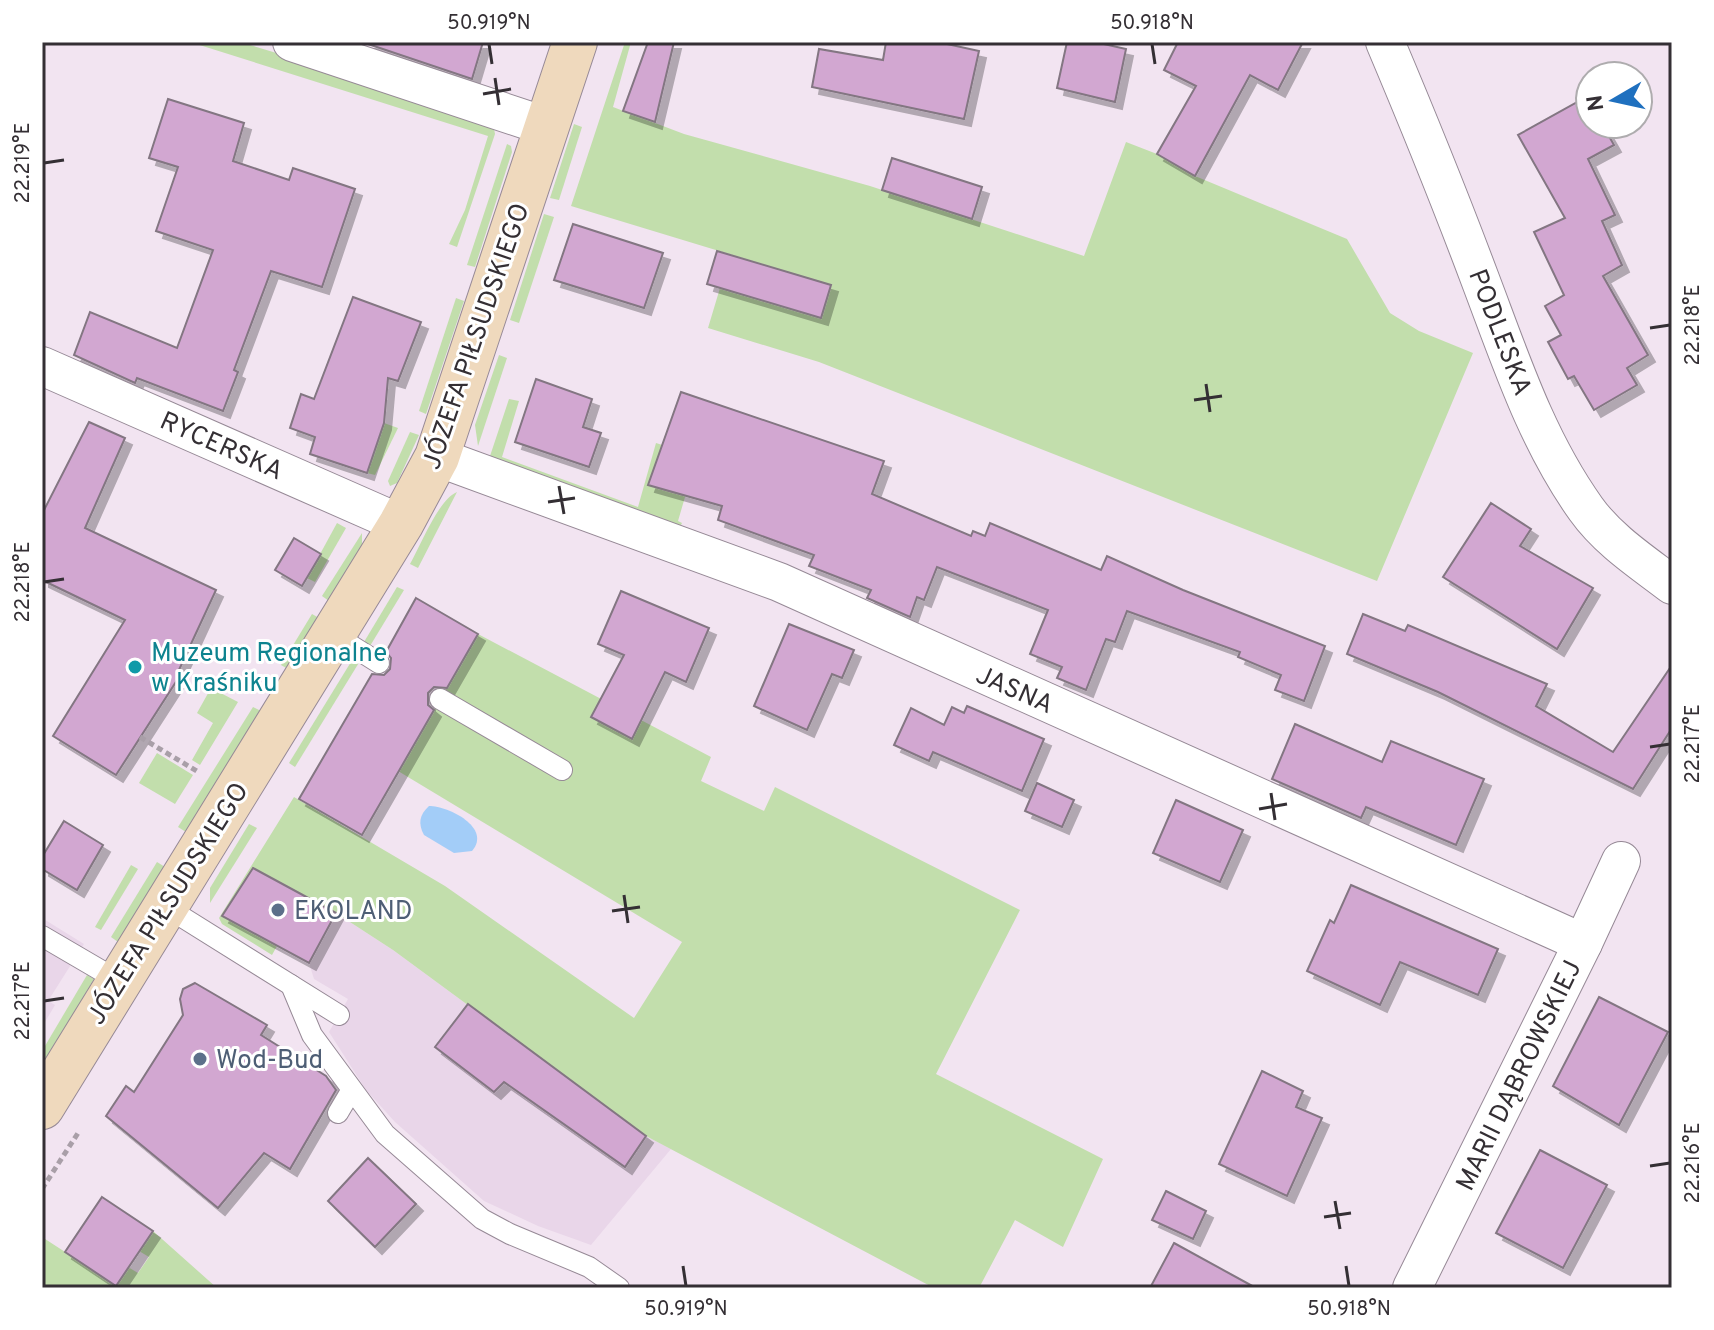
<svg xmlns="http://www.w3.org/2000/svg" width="1714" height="1330" font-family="Overpass,sans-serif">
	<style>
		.built { fill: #e9d6e9 }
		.green { fill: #c2deac }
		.water { fill: #a3cdf8 }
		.building { fill: #d2a7d1; stroke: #837682; stroke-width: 2; filter: url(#shadow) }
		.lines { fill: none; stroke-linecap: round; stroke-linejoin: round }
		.lane-casing { stroke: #968996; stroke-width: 22 }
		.street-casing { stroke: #968996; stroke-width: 40 }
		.secondary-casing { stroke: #968996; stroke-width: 46 }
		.path { stroke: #a99fa8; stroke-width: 5; stroke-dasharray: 6 4; stroke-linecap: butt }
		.lane { stroke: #fff; stroke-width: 20 }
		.street { stroke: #fff; stroke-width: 38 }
		.secondary { stroke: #efd9bd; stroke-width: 44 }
		.ticks { fill: none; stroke: #342f34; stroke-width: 3 }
		.culture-dot { fill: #0f9aa8; stroke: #fff; stroke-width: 3 }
		.service-dot { fill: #5c6f8a; stroke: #fff; stroke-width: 3 }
		.labels { text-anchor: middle; stroke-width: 6; stroke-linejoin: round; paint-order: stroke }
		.street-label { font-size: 26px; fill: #342f34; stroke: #fff }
		.culture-label { font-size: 26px; fill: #0d838f; stroke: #fff; text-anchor: start }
		.service-label { font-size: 26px; fill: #4e5e75; stroke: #fff; text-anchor: start }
		.neatline { fill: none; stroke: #342f34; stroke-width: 3 }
		.ticks-label { font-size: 20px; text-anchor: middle; fill: #342f34 }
	</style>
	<defs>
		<filter id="shadow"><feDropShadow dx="7" dy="7" stdDeviation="0" flood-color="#0004"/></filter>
	</defs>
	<rect width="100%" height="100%" fill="#f2e4f1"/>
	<g class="built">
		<polygon points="336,913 393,950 646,1136 671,1149 591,1245 538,1226 484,1201 395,1122 366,1090 329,1032 348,999 314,979 309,963"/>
		<polygon points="42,918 84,944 48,1001 55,1005 42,1027"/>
	</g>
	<g class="green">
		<polygon points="190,42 240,42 492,118 495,134 457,247 449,244 465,210 488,136"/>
		<polygon points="625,42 631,42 613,107 684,134 870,186 1084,256 1126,142 1157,154 1195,176 1347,239 1390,313 1419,331 1473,353 1377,581 819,362 708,328 720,288 821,318 831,285 571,206"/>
		<polygon points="574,124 582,127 559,200 550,198"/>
		<polygon points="507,144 511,146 512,152 475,267 467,265"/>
		<polygon points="544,214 554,217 519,323 510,320"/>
		<polygon points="456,298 464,301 426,414 419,411"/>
		<polygon points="499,355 507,358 478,446 475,425"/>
		<polygon points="509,399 519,401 502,457 638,507 656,443 697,456 678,521 682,523 679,529 490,456"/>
		<polygon points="384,423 398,428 375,475 367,473"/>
		<polygon points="410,432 419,435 397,483 390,486 388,481"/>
		<path d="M457 492 418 568 410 564C421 545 438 500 457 492Z"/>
		<polygon points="337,523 346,528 315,582 307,578"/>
		<polygon points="362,533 362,548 329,601 322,596"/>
		<polygon points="397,587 404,590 370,646 364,642"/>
		<polygon points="312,614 319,618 288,669 281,665"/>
		<polygon points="478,634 711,757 701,781 764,811 775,787 1020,910 936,1074 1103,1159 1063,1247 1015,1220 979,1288 934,1288 646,1136 393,950 336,913 254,868 223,916 277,946 272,955 222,924 219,918 294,797 445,886 634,1018 682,942 398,771"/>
		<polygon points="354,657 360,661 295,767 289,763"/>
		<polygon points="211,688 238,702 200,765 192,760 213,723 197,713"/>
		<polygon points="253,707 261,711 186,832 178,827"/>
		<polygon points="157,753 193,775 175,804 139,783"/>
		<polygon points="249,824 257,828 210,903 210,888"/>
		<polygon points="157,862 165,867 118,942 111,937"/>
		<polygon points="131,865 138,869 101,930 95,927"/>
		<polygon points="87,975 94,979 42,1067 42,1051"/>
		<polygon points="153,1231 217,1288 42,1288 42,1237 116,1285 128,1267 138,1273 149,1257 139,1251"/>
	</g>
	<path class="water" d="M429 806C449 806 492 828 472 851L454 853 424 835C418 824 419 815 429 806Z"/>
	<g class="building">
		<polygon points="362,42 483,42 472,79"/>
		<polygon points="648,42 674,42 655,122 623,111"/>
		<polygon points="886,42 938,42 979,51 964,119 812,87 819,49 883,60"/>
		<polygon points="1067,42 1095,42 1126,49 1115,102 1057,88"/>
		<polygon points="1178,42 1303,42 1278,90 1250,75 1195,176 1157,154 1196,86 1164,70"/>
		<polygon points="1590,95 1590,124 1602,124 1614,145 1588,159 1615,215 1602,221 1622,265 1603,276 1648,355 1627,368 1637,385 1594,410 1574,376 1568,379 1548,342 1561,335 1545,306 1564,295 1534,232 1565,218 1518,135"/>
		<polygon points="168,99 244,123 233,161 289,180 293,168 355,189 322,287 271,271 234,370 238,372 223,411 137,378 135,383 74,355 90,312 177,348 213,250 156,231 178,167 149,158"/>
		<polygon points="892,158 982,187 972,219 882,190"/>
		<polygon points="573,224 663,253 644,308 554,280"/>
		<polygon points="717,251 831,285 821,318 707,284"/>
		<polygon points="353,297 421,322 398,381 388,378 384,423 367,473 310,454 315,437 290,428 301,394 314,399"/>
		<polygon points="536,379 592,399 583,427 601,433 589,467 515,442"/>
		<polygon points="681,392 884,461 872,494 971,536 973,531 985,536 990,523 1101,570 1107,556 1183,590 1325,646 1304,701 1275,690 1281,675 1238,657 1240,652 1127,611 1115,642 1106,639 1086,690 1057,678 1062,667 1030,654 1048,610 937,567 924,600 917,597 910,617 867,598 871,590 809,566 814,555 718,520 722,506 648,485"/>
		<polygon points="89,422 125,438 85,528 216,590 178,672 181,674 116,775 53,736 125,620 42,580 42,514"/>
		<polygon points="1491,503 1531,529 1520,546 1593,588 1557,649 1443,577"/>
		<polygon points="294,538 321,554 302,586 275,570"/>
		<polygon points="621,591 709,628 686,682 665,672 632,739 591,717 624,655 598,644"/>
		<polygon points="416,598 478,634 447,688 434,687 428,693 428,705 434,710 362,835 299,799 372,674 384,675 390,669 391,658 386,652"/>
		<polygon points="1363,614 1405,631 1408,625 1547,684 1536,706 1613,752 1672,665 1672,728 1633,789 1438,692 1347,654"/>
		<polygon points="789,624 854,650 842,678 832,674 807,730 754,706"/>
		<polygon points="967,706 1044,739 1022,791 933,752 929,761 894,745 911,708 944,725 952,707 964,713"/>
		<polygon points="1295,724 1382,762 1391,741 1484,779 1456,845 1366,807 1361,818 1272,779"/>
		<polygon points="1037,783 1074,800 1062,827 1025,811"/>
		<polygon points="1176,800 1243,830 1220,882 1153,853"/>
		<polygon points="64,821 103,845 77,890 42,869 42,857"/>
		<polygon points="253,868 336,913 309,963 222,916"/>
		<polygon points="1351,885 1498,949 1478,995 1400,962 1380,1005 1307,971 1330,920 1334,923"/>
		<polygon points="195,983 267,1025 261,1035 326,1076 336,1090 290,1169 264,1153 218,1208 106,1116 126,1086 134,1092 183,1015 180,999 183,989"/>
		<polygon points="1599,997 1668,1032 1619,1125 1553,1086"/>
		<polygon points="468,1004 646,1136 625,1167 504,1082 494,1092 435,1047"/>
		<polygon points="1262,1071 1303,1091 1296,1107 1322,1118 1287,1196 1219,1164"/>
		<polygon points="1540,1150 1607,1185 1563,1268 1496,1233"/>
		<polygon points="368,1158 416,1204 375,1247 328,1201"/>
		<polygon points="1166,1191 1206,1211 1193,1239 1152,1220"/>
		<polygon points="102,1197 153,1231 116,1286 65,1252"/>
		<polygon points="1174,1243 1256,1288 1150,1288"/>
	</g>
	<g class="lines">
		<defs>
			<g id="lane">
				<polyline points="333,634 379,663"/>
				<polyline points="440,699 562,770"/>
				<polyline points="166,907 339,1015"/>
				<polyline points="42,936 119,981"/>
				<polyline points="291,985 312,1035 385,1134 482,1219 510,1234 589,1267 619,1288"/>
				<polyline points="338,1113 351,1091"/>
			</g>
			<g id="street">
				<polyline points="292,42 548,127"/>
				<path d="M1385 42C1418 120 1450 199 1480 279 1510 358 1536 439 1586 509 1608 540 1642 562 1672 585"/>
				<polyline points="42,366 401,524"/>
				<polyline points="437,457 779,582 1583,943"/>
				<polyline points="1412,1288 1583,943 1621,861"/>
			</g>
			<polyline id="secondary" points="42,1107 401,524 437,457 575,42"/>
		</defs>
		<use href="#lane" class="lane-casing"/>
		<use href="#street" class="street-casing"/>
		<use href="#secondary" class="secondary-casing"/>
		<g class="path">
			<polyline points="140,737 200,773"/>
			<polyline points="42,1189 78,1133"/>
		</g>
		<use href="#lane" class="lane"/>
		<use href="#street" class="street"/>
		<use href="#secondary" class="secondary"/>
	</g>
	<path class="ticks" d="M489 44 492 64M1152 44 1155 64M495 78 499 105M483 94 511 89M44 163 64 160M1650 328 1670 325M1206 384 1210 412M1194 400 1222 396M559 486 564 514M548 502 575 498M44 582 64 579M1650 747 1670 744M1271 793 1275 820M1259 809 1287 804M624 895 628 923M612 911 640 907M44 1001 64 998M1650 1166 1670 1163M1335 1201 1340 1229M1324 1217 1351 1213M683 1266 686 1286M1346 1266 1349 1286"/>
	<circle class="culture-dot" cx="135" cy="667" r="8"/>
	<g class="service-dot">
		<circle cx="278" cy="910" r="8"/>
		<circle cx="200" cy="1059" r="8"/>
	</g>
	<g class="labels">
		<g class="street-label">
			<text transform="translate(1501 332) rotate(69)" y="9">PODLESKA</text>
			<text transform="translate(475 336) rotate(-71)" y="9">JÓZEFA PIŁSUDSKIEGO</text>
			<text transform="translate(222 445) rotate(24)" y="9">RYCERSKA</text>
			<text transform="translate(1015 689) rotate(24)" y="9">JASNA</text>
			<text transform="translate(167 903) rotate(-58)" y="9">JÓZEFA PIŁSUDSKIEGO</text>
			<text transform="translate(1518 1075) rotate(-64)" y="9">MARII DĄBROWSKIEJ</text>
		</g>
		<g class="culture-label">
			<text x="151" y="661">Muzeum Regionalne<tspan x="151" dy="30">w Kraśniku</tspan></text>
		</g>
		<g class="service-label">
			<text x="294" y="919">EKOLAND</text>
			<text x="216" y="1068">Wod-Bud</text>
		</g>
	</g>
	<rect width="1714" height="1330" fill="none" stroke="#ffffff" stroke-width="88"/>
	<g transform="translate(1614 100) rotate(261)"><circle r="38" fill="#ffffff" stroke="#aeacae" stroke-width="2"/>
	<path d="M0-6L14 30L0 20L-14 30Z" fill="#1f70bf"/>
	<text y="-12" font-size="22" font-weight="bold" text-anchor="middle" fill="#342f34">N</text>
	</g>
	<rect x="44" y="44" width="1626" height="1242" class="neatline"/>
	<g class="ticks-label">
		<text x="489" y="29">50.919°N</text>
		<text x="1152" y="29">50.918°N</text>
		<text transform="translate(22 163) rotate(-90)" y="7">22.219°E</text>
		<text transform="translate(1692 325) rotate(-90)" y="7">22.218°E</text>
		<text transform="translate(22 582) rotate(-90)" y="7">22.218°E</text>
		<text transform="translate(1692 744) rotate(-90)" y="7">22.217°E</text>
		<text transform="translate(22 1001) rotate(-90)" y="7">22.217°E</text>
		<text transform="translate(1692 1163) rotate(-90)" y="7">22.216°E</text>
		<text x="686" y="1315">50.919°N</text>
		<text x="1349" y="1315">50.918°N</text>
	</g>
</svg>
